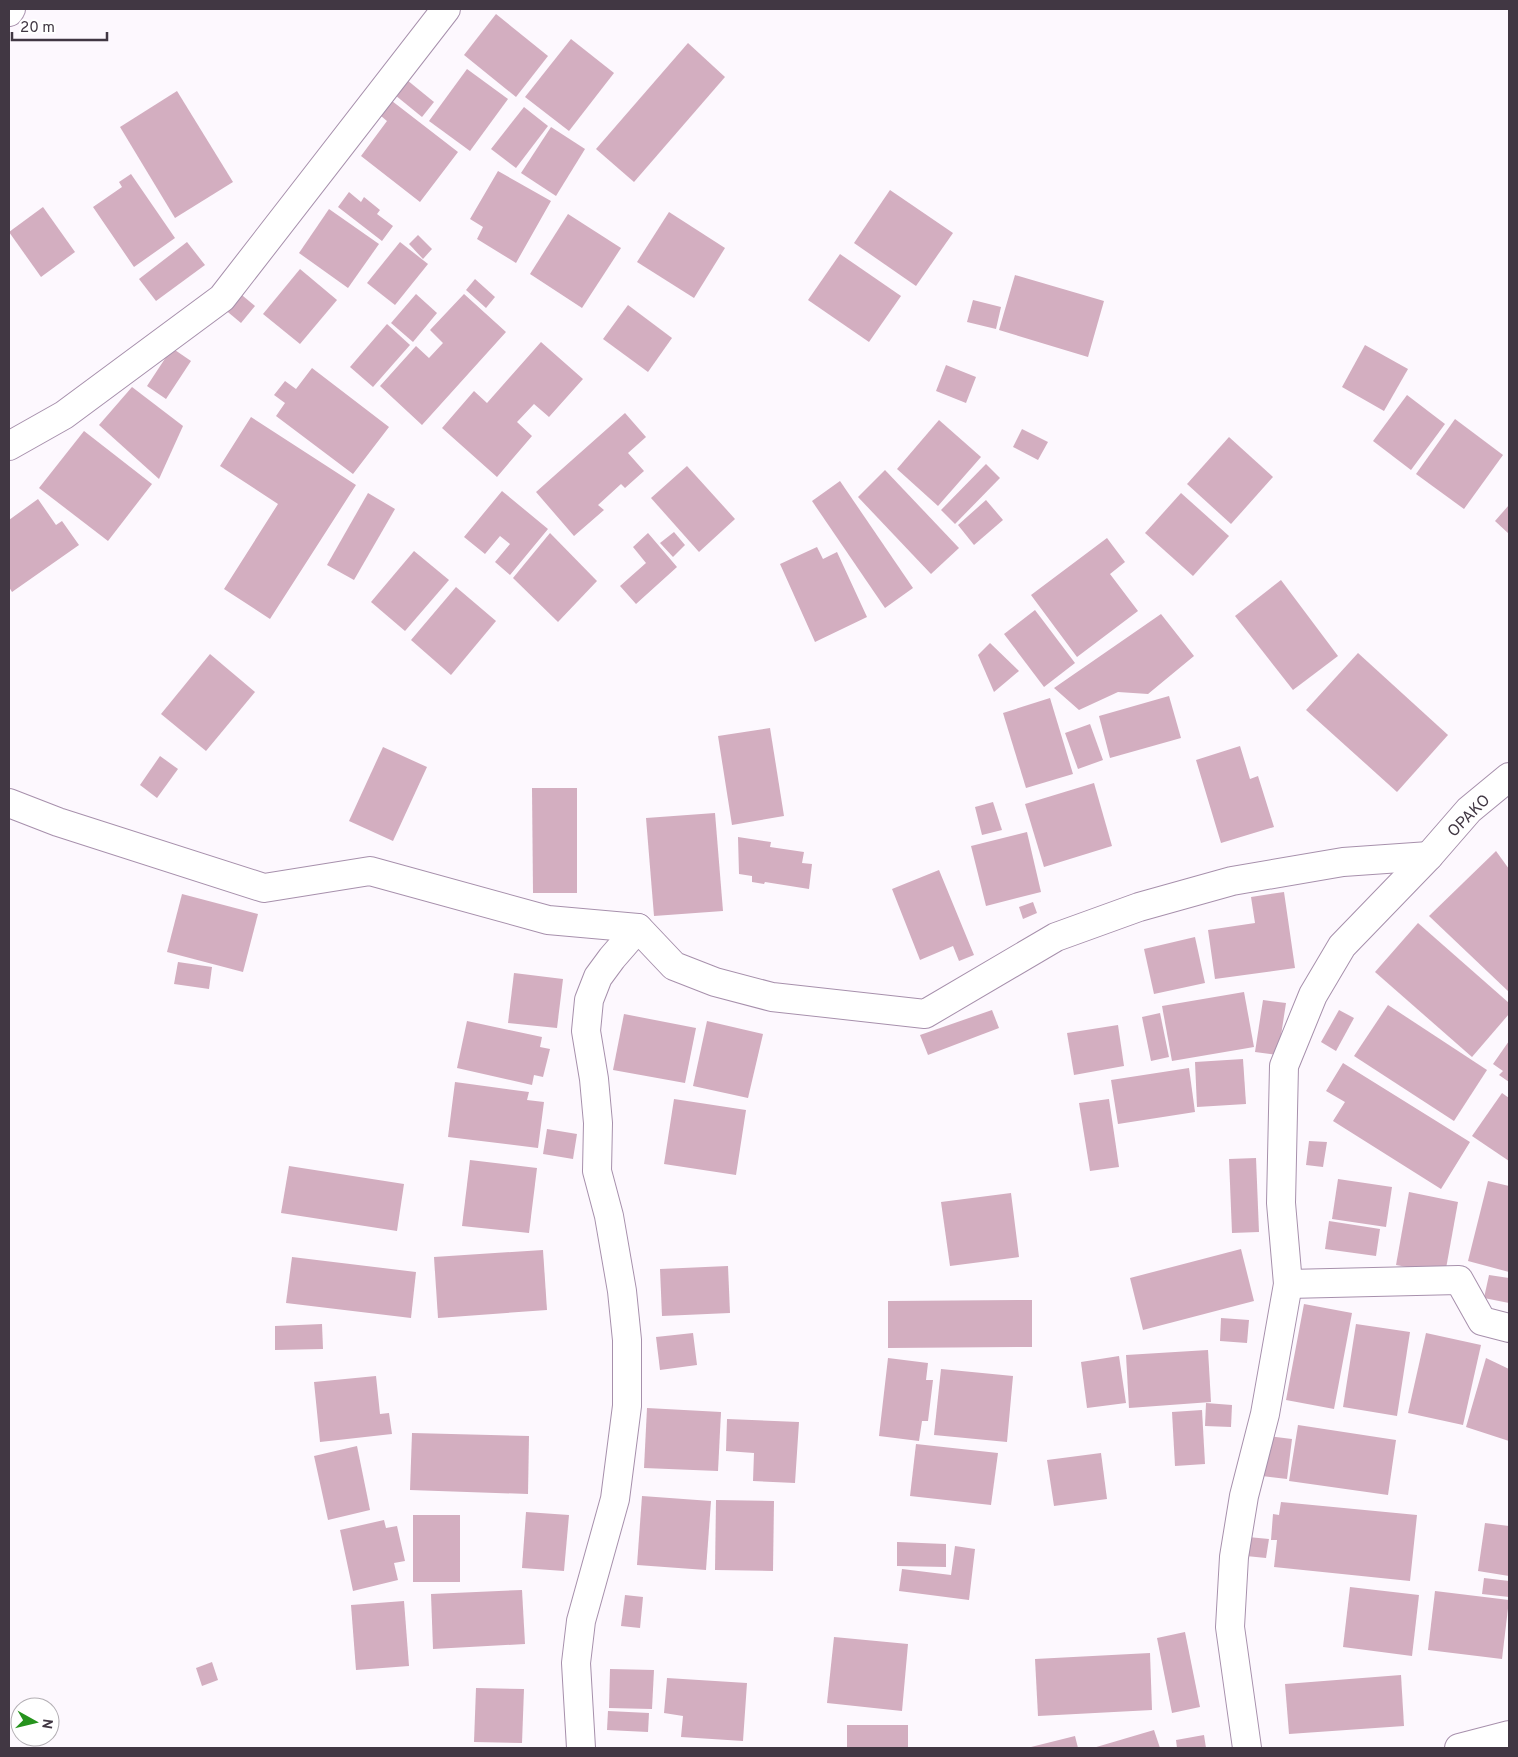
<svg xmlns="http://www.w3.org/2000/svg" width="1518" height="1757" font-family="Overpass,sans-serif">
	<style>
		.building { fill: #d3aec0 }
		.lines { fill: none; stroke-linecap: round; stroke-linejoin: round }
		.street-casing { stroke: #a790ac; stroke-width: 30 }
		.street { stroke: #fff; stroke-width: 28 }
		.labels { text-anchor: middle; stroke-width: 4; stroke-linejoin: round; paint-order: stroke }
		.street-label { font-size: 16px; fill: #413743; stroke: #fff }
	</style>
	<rect width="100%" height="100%" fill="#fdf8fe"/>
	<g class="building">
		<polygon points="496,14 548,56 516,97 464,55"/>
		<polygon points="571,39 614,73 569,131 525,97"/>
		<polygon points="688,43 725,77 634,182 596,149"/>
		<polygon points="467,69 508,99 470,151 429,121"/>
		<polygon points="407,80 434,102 422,117 395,95"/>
		<polygon points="177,91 233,182 175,218 120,127"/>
		<polygon points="392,101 458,152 420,202 361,156 387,121 381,116"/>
		<polygon points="524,107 548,126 516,168 491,149"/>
		<polygon points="551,127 585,149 556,196 521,173"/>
		<polygon points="498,171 551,201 516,263 477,239 483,227 470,219"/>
		<polygon points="131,174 175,238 134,267 93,207 122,187 119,182"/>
		<polygon points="890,190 953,233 916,286 854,243"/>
		<polygon points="349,192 361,202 364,197 380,210 377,214 393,226 382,241 338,207"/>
		<polygon points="43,207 75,252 41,277 9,232"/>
		<polygon points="329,209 379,244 348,288 299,253"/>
		<polygon points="669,212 725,248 694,298 637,262"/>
		<polygon points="568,214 621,248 582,308 530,274"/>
		<polygon points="418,235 432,249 423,259 409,244"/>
		<polygon points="187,242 205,265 156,301 139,279"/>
		<polygon points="400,242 428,264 395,305 367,283"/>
		<polygon points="840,254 901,296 869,342 808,300"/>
		<polygon points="300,269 337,300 300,344 263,314"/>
		<polygon points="1015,275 1104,301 1088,357 999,330"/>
		<polygon points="475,279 495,297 486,308 466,290"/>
		<polygon points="237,291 255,306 241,323 223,308"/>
		<polygon points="416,294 437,313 413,342 391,323"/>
		<polygon points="464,294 506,332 422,425 380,386 416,346 429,358 443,343 430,330"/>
		<polygon points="973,300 1001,307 996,329 967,322"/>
		<polygon points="628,305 672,338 648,372 603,339"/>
		<polygon points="387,324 410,345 373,387 350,367"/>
		<polygon points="541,342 583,379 549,417 534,404 517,422 532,436 497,477 442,428 474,391 487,403"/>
		<polygon points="1365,345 1408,369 1384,411 1342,387"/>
		<polygon points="172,348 191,361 166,399 147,386"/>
		<polygon points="946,365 976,377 966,403 936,391"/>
		<polygon points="312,368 389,427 353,474 276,416 285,403 274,395 285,381 296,389"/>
		<polygon points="132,387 183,426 159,479 99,425"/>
		<polygon points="1407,395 1445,424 1411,470 1373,441"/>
		<polygon points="625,413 646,437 628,453 644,471 625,488 621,484 598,505 604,510 574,536 536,492"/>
		<polygon points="251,417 356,485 270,619 224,589 278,504 220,466"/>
		<polygon points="1455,419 1503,455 1464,509 1416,474"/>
		<polygon points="939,420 981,457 938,506 897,469"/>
		<polygon points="1022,429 1048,442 1038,460 1013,447"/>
		<polygon points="84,431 152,484 108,541 39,488"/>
		<polygon points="1229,437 1273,477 1231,524 1187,484"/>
		<polygon points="986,464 1000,478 955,524 941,510"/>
		<polygon points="687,466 735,519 699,552 651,498"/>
		<polygon points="885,470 959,548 931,574 858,497"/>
		<polygon points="840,481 913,588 885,608 812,501"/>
		<polygon points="502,491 548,529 510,575 495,562 510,544 500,536 485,554 464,537"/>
		<polygon points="368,493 395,509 354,580 327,565"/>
		<polygon points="1181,493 1229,536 1193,576 1145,533"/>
		<polygon points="38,499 56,525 62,521 79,545 12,592 9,587 9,520"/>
		<polygon points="986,500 1003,520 974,545 958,525"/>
		<polygon points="1509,505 1509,534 1495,521"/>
		<polygon points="674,532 685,545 673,557 660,543"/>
		<polygon points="550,533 597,581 558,622 513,578"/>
		<polygon points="648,533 677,567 636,604 620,586 646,563 633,547"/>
		<polygon points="1107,538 1125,562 1110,574 1138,611 1077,657 1031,595"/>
		<polygon points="817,547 823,559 837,552 867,617 815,642 780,564"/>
		<polygon points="414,551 449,580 405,631 371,602"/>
		<polygon points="1281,580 1338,656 1293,690 1235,616"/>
		<polygon points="456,587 496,621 451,675 411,640"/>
		<polygon points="1035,610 1075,663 1044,687 1004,634"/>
		<polygon points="1161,614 1194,656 1148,694 1118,692 1079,710 1054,688"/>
		<polygon points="990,643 1019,671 994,692 978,655"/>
		<polygon points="1358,653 1448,735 1397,792 1306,710"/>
		<polygon points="210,654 255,692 206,751 161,714"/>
		<polygon points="1169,696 1181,738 1110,758 1099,716"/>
		<polygon points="1050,698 1073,774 1026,788 1003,713"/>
		<polygon points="1090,724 1103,760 1078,769 1065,733"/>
		<polygon points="770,728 784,816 732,825 718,736"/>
		<polygon points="1240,746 1250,779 1258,776 1274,827 1221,843 1196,760"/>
		<polygon points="383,747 427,767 393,841 349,821"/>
		<polygon points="160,756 178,769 157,798 140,785"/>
		<polygon points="1094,783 1112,846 1044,867 1025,804"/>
		<polygon points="532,788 577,788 577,893 533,893"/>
		<polygon points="993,802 1002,830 982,835 975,807"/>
		<polygon points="715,813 723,911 654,916 646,818"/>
		<polygon points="1027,832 1041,892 986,906 971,846"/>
		<polygon points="738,837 771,842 770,847 804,852 802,863 812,864 809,889 765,882 764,884 752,882 752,876 739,874"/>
		<polygon points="1496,851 1509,869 1509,992 1429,916"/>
		<polygon points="939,870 974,955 959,961 953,946 920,960 892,889"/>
		<polygon points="1284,892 1295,968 1215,979 1208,930 1255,923 1251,897"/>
		<polygon points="182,894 258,914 243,972 167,952"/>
		<polygon points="1033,902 1037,913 1023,919 1019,907"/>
		<polygon points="1418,923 1509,1003 1509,1014 1472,1057 1375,972"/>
		<polygon points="1195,937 1205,983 1154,994 1144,949"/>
		<polygon points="178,962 212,967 209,989 174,984"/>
		<polygon points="514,973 563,979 557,1028 508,1023"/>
		<polygon points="1244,992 1254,1047 1172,1061 1162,1006"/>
		<polygon points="1263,1000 1286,1003 1278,1055 1255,1052"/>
		<polygon points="1388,1005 1487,1070 1454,1121 1354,1056"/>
		<polygon points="992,1010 999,1028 928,1055 920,1035"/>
		<polygon points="1339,1010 1354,1018 1336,1051 1321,1042"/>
		<polygon points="1160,1013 1169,1057 1151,1061 1142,1017"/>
		<polygon points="624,1014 696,1028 685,1083 613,1070"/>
		<polygon points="467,1021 542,1037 540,1047 550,1049 543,1077 534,1075 532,1085 457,1068"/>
		<polygon points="707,1021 763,1034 748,1098 693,1086"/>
		<polygon points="1118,1025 1124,1066 1074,1075 1067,1033"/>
		<polygon points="1509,1041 1509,1082 1499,1075 1503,1071 1493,1064"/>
		<polygon points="1243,1059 1246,1104 1197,1107 1195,1062"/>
		<polygon points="1343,1063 1470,1142 1441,1189 1333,1121 1345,1102 1326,1091"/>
		<polygon points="1189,1068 1195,1112 1118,1124 1111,1080"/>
		<polygon points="455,1082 529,1092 527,1100 544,1102 538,1148 448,1137"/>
		<polygon points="1502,1093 1509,1098 1509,1161 1472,1136"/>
		<polygon points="674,1099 746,1110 736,1175 664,1164"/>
		<polygon points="1109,1099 1119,1167 1090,1171 1079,1103"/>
		<polygon points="547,1129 577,1134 573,1159 543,1154"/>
		<polygon points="1309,1141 1327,1142 1323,1167 1306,1165"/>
		<polygon points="1256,1158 1259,1232 1232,1233 1229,1159"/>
		<polygon points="470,1160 537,1168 529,1233 462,1226"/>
		<polygon points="289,1166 404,1184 397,1231 281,1213"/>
		<polygon points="1338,1179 1392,1187 1386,1227 1332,1219"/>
		<polygon points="1488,1181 1509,1186 1509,1272 1468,1261"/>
		<polygon points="1409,1192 1458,1202 1445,1274 1396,1265"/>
		<polygon points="1011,1193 1019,1257 950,1266 941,1202"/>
		<polygon points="1329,1221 1380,1229 1376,1256 1325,1249"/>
		<polygon points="1241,1249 1254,1301 1143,1330 1130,1278"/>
		<polygon points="543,1250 547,1310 438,1318 434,1257"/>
		<polygon points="292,1257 416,1272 411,1318 286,1303"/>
		<polygon points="728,1266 730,1313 662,1316 660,1269"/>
		<polygon points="1489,1275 1509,1278 1509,1303 1484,1298"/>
		<polygon points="1032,1300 1032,1347 888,1348 888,1301"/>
		<polygon points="1304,1304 1352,1313 1334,1409 1286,1400"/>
		<polygon points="1221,1318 1249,1320 1247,1343 1220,1341"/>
		<polygon points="322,1324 323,1349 275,1350 275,1326"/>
		<polygon points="1356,1324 1410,1332 1397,1416 1343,1407"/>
		<polygon points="693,1333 697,1365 660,1370 656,1337"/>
		<polygon points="1426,1333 1481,1345 1463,1425 1408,1413"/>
		<polygon points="1208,1350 1211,1402 1129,1408 1126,1355"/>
		<polygon points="1119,1356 1126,1403 1087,1408 1081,1362"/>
		<polygon points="888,1358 928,1363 926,1380 933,1380 928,1421 922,1421 919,1441 879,1436"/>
		<polygon points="1486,1358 1509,1369 1509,1441 1466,1427"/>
		<polygon points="941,1369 1013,1376 1007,1442 934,1435"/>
		<polygon points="376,1376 380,1414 389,1413 392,1434 320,1442 314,1382"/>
		<polygon points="1206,1403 1232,1405 1231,1427 1205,1426"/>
		<polygon points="647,1408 721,1412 718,1471 644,1468"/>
		<polygon points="1202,1410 1205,1464 1175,1466 1172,1412"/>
		<polygon points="727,1419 799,1422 795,1483 753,1481 754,1453 726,1451"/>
		<polygon points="1298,1425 1396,1440 1388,1495 1289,1481"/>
		<polygon points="412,1433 529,1436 528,1494 410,1490"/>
		<polygon points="1267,1436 1292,1439 1287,1479 1262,1476"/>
		<polygon points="916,1444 998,1453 991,1505 910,1496"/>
		<polygon points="357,1446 370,1510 328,1520 314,1456"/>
		<polygon points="1101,1453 1107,1499 1054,1506 1047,1460"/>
		<polygon points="642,1496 711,1501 706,1570 637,1565"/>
		<polygon points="716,1500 774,1501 773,1571 715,1570"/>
		<polygon points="1281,1502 1417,1515 1410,1581 1274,1567 1277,1540 1271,1540 1273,1514 1279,1515"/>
		<polygon points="526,1512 569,1515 564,1571 522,1568"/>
		<rect x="413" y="1515" width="47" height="67"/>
		<polygon points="384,1520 386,1528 397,1526 405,1561 394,1563 398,1580 353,1591 340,1530"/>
		<polygon points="1485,1523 1509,1526 1509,1576 1478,1571"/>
		<polygon points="1248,1537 1269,1539 1266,1558 1246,1556"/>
		<polygon points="897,1542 946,1544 946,1567 897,1566"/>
		<polygon points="955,1546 975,1549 969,1600 899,1591 902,1569 951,1575"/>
		<polygon points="1484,1578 1509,1581 1509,1597 1482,1594"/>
		<polygon points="1350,1587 1419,1595 1412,1656 1343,1647"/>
		<polygon points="522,1590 525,1644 433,1649 431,1594"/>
		<polygon points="1435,1591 1509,1600 1502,1659 1428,1650"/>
		<polygon points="625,1595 643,1597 640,1628 621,1626"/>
		<polygon points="404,1601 409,1666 356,1670 351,1605"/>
		<polygon points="1185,1632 1200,1707 1172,1713 1157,1638"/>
		<polygon points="834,1637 908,1644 902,1711 827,1703"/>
		<polygon points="1150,1653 1152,1710 1038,1716 1035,1659"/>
		<polygon points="212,1662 218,1680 202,1686 196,1668"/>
		<polygon points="610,1669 654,1670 652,1709 609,1708"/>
		<polygon points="1401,1675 1404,1726 1289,1734 1285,1684"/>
		<polygon points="667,1678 747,1683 743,1741 681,1737 683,1716 664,1713"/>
		<polygon points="476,1688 524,1689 522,1743 474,1742"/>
		<polygon points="608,1711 649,1713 648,1732 607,1730"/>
		<rect x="847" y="1725" width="61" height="23"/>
		<polygon points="1154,1730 1160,1748 1093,1748"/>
		<polygon points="1204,1735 1206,1748 1177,1748 1176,1740"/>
		<polygon points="1075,1736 1078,1748 1027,1748"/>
	</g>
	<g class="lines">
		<defs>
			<g id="street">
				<polyline points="9,12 11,9"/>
				<polyline points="9,446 64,415 222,298 446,9"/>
				<polyline points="9,803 58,822 264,888 370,871 548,920 638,928 674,966 715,982 772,997 925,1014 1056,937 1139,907 1232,881 1343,862 1429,856"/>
				<polyline points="1288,1284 1459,1280 1482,1321 1509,1328"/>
				<polyline points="581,1748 576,1663 581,1621 615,1499 627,1406 627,1340 622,1291 609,1216 597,1171 598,1123 594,1079 586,1031 589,1000 598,977 612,958 638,928"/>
				<polyline points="1247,1748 1230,1627 1234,1557 1244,1496 1265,1414 1288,1284 1281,1203 1284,1066 1313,995 1342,946 1429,856 1469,810 1509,777"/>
				<polyline points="1459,1748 1509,1735"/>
			</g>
		</defs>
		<use href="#street" class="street-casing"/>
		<use href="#street" class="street"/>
	</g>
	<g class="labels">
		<g class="street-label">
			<text transform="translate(1468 815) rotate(-45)" y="6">OPAKO</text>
		</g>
	</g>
	<rect width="1518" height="1757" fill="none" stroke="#413743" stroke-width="20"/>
	<g transform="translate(35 1722) rotate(98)"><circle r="24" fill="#ffffff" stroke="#b3afb4"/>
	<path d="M0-4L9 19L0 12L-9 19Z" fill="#26931d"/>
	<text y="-8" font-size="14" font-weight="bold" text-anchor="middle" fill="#413743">N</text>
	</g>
	<path d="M12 32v8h95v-8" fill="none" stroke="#413743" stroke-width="2.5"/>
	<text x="20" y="32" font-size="15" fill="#413743" stroke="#ffffff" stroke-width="4" paint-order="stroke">20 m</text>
</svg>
